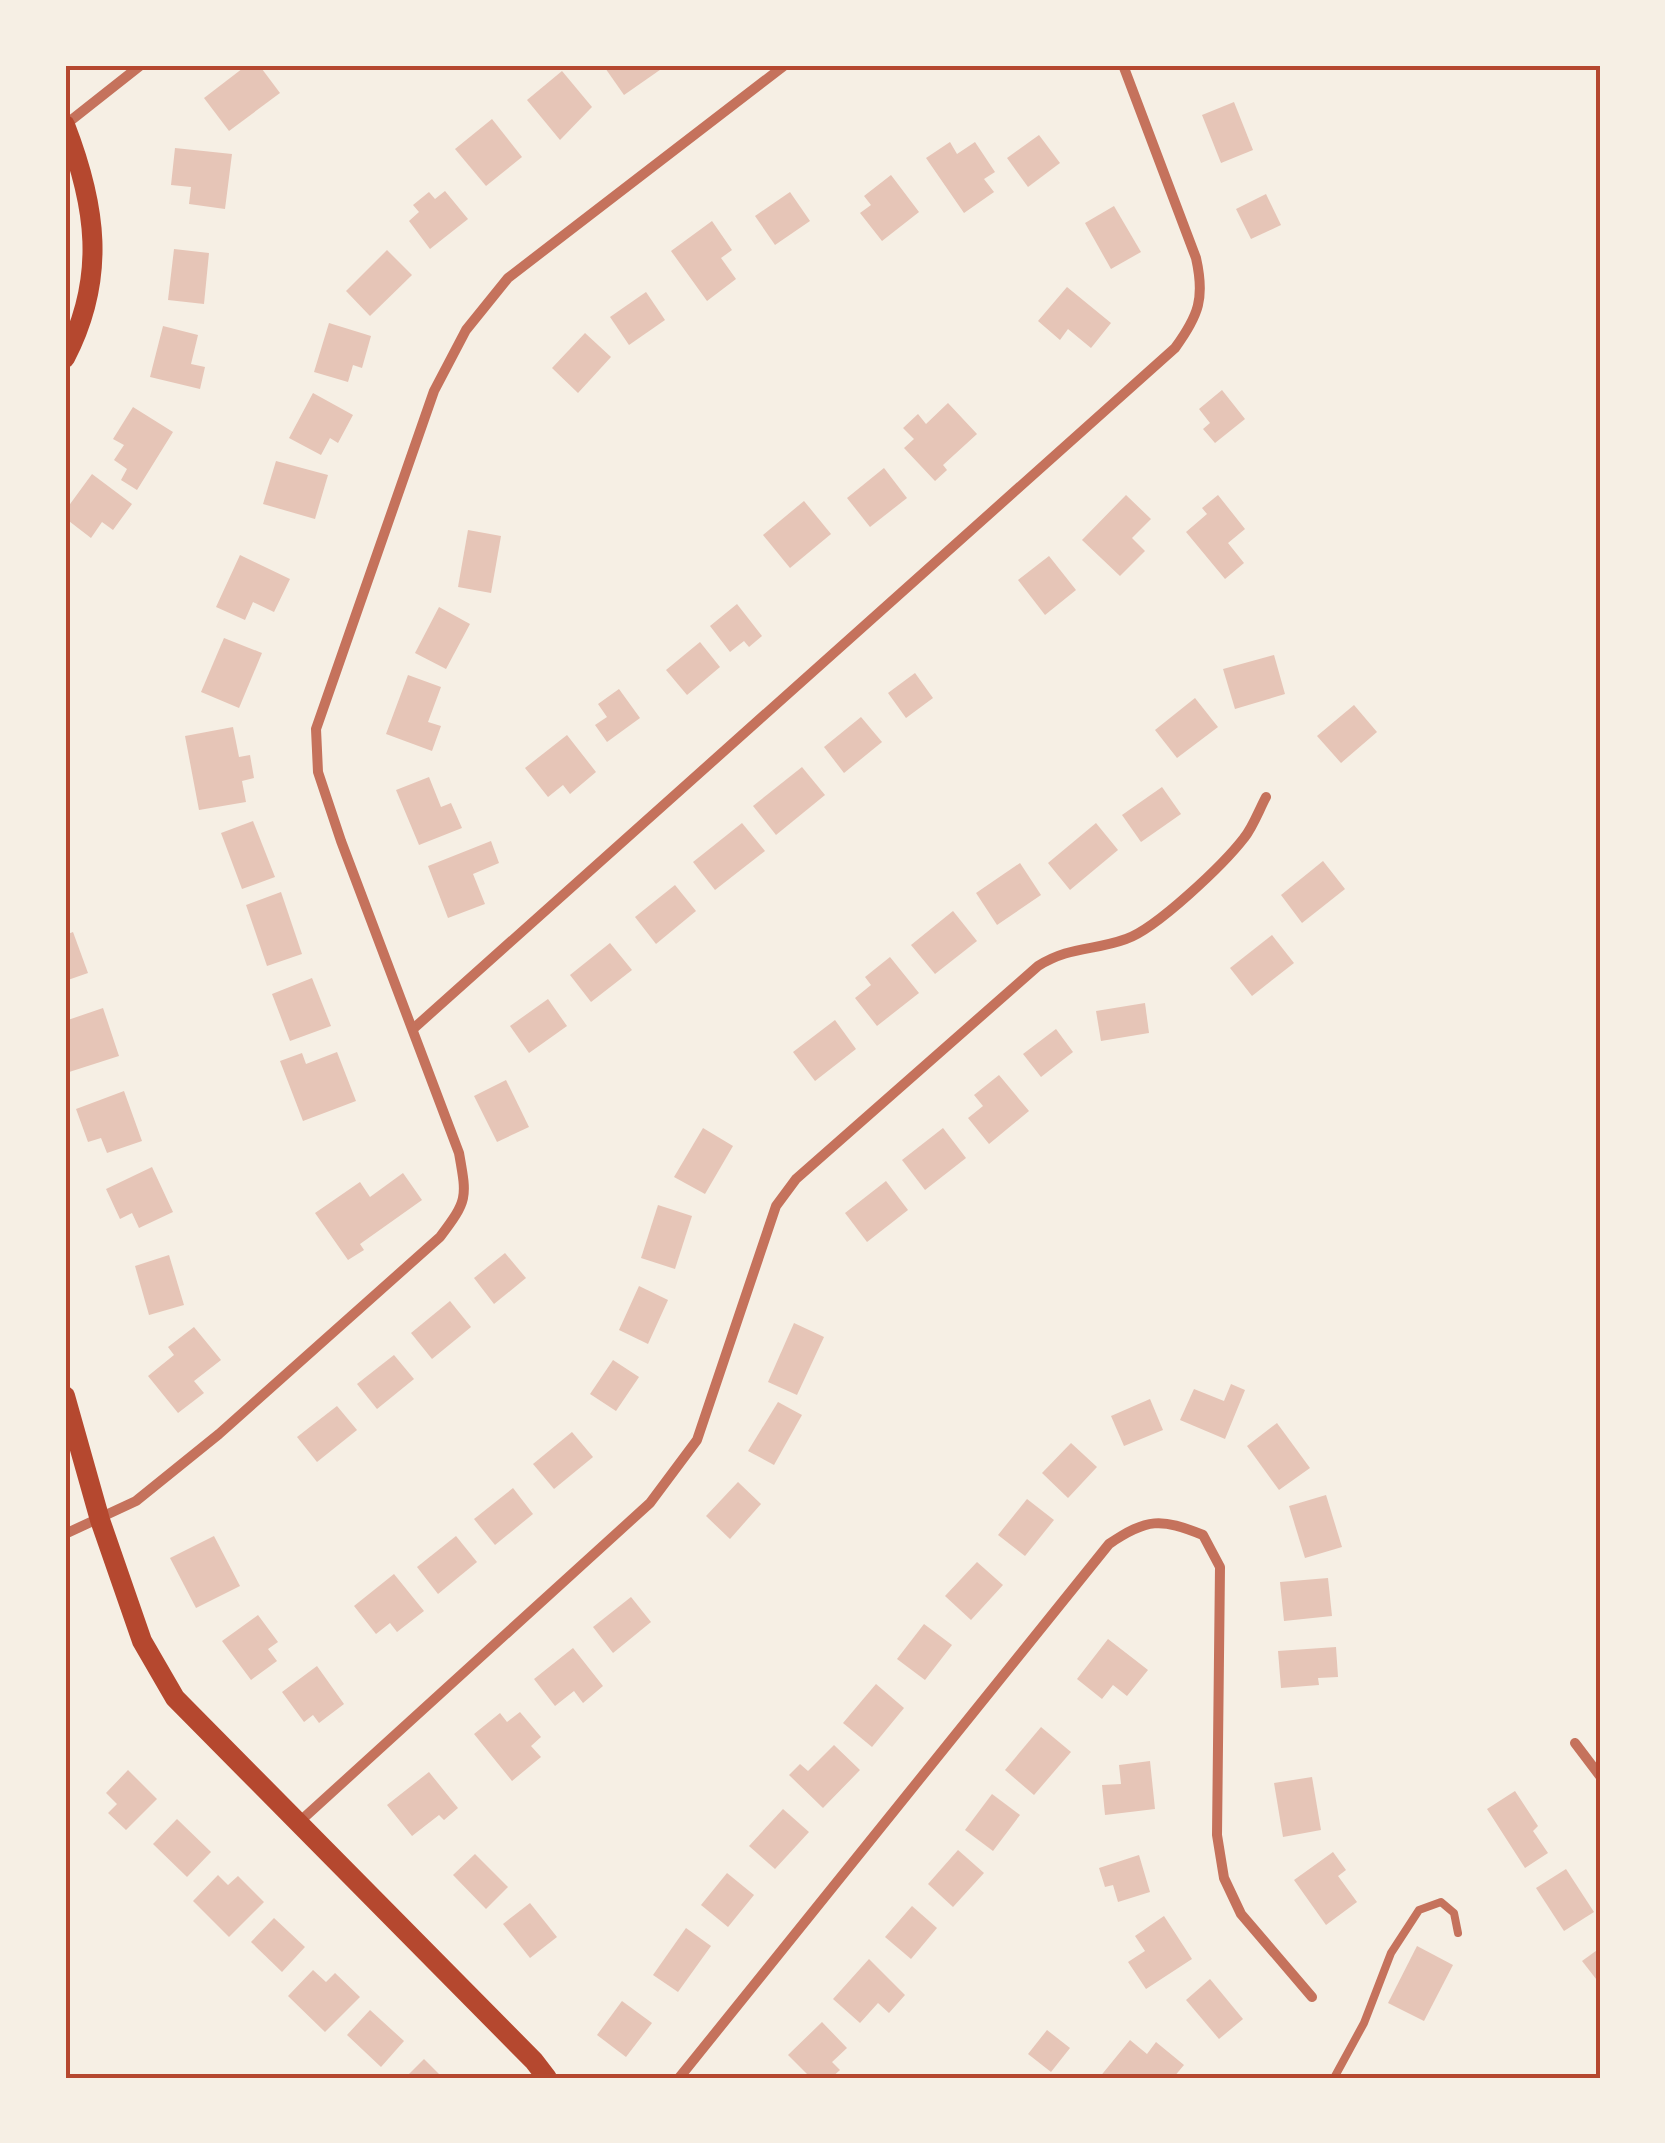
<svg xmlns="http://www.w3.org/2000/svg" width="1665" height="2143" font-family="'Libre Baskerville',serif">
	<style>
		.building { fill: #e6c5b7 }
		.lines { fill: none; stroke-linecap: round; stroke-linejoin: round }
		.service { stroke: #c5725c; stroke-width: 8 }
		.minor { stroke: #c5725c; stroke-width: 10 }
		.secondary { stroke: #b5482f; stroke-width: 20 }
		.neatline { fill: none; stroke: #b5482f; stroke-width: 4 }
	</style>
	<rect width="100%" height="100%" fill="#f6efe4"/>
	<g class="building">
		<polygon points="247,65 259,65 280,93 229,131 204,98"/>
		<polygon points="603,65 667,65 624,95"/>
		<polygon points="562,71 592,107 560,140 527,100"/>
		<polygon points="1234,102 1253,150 1221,163 1202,115"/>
		<polygon points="492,119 522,157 486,186 455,149"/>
		<polygon points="1039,135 1060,163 1028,187 1007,158"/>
		<polygon points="950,142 957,154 975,142 995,172 984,179 994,192 964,213 926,158"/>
		<polygon points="175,148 232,154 225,209 189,204 191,187 171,185"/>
		<polygon points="891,175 919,212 882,241 860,213 871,205 864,196"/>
		<polygon points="445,191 468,219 430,249 409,221 419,212 413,205 429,192 435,199"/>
		<polygon points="790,192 810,221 775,245 755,216"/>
		<polygon points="1266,194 1281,225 1251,239 1236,209"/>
		<polygon points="1114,206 1141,252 1111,269 1085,223"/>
		<polygon points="712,221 732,250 721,258 736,279 707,301 671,251"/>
		<polygon points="174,249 209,253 204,304 168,300"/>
		<polygon points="387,250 412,275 370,316 346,291"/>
		<polygon points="1067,287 1111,323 1091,348 1068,329 1060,340 1038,321"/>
		<polygon points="646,292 665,320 629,345 610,317"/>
		<polygon points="329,323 371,336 362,368 353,365 348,382 314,372"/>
		<polygon points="163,326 198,335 191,364 205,367 200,389 150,377"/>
		<polygon points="585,333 611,357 578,393 552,368"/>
		<polygon points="1222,390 1245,419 1215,443 1203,429 1210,423 1199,409"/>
		<polygon points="313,393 353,415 338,443 330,438 321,455 289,438"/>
		<polygon points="948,403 977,434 943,465 947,470 935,481 904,448 914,439 903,428 918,414 926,424"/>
		<polygon points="133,407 173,432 137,490 121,480 127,469 114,460 124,445 113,439"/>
		<polygon points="276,461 328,475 315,519 263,504"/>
		<polygon points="884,468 907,498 870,527 847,498"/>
		<polygon points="92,474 132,504 113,530 102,522 91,538 65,518 65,511"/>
		<polygon points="1126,495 1151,519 1132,538 1145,551 1120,576 1082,540"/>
		<polygon points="1218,495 1245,529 1228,543 1244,563 1225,579 1186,532 1207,514 1202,508"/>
		<polygon points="804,501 831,534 790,568 763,535"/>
		<polygon points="468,530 501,536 491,593 458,587"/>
		<polygon points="240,555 290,579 274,612 253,602 245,620 216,607"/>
		<polygon points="1049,556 1076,590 1045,615 1018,580"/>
		<polygon points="737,604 762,636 749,647 744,641 730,652 710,626"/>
		<polygon points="439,607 470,624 446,669 415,653"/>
		<polygon points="224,638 262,653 239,708 201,692"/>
		<polygon points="700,642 720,667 687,695 666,670"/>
		<polygon points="1274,655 1285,694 1235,709 1223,669"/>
		<polygon points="915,673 933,698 906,718 888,693"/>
		<polygon points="408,675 441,687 428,722 441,726 432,751 386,734"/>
		<polygon points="619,689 640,718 607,742 595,725 607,717 598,704"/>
		<polygon points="1195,698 1218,727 1177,758 1155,730"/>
		<polygon points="1354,705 1377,732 1341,763 1317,736"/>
		<polygon points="861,717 882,742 844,773 824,747"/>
		<polygon points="233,727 239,757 250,755 254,778 242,781 246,802 199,810 185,736"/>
		<polygon points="567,735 596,772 570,794 563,785 548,797 525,768"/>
		<polygon points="802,767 825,795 776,835 753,806"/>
		<polygon points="429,777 441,807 451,803 462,828 419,845 396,790"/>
		<polygon points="1162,787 1181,814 1141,842 1122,815"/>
		<polygon points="253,821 275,877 242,889 221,833"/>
		<polygon points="742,823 765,851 715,890 693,862"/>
		<polygon points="1096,823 1118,850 1070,890 1048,863"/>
		<polygon points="491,841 499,863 473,874 485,904 448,918 428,866"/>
		<polygon points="1323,861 1345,889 1302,923 1281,895"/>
		<polygon points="1020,863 1041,895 997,925 976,893"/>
		<polygon points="675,885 696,911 656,944 635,917"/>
		<polygon points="281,892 302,954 267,966 246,905"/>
		<polygon points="953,911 977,941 935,974 911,945"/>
		<polygon points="73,932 88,973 65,981 65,935"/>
		<polygon points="1272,935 1294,963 1252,996 1230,968"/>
		<polygon points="610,943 632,970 591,1002 570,975"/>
		<polygon points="890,957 919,993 877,1026 855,998 871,985 865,977"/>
		<polygon points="312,978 331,1026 290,1041 272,994"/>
		<polygon points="548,999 567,1026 529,1053 510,1026"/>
		<polygon points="1145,1003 1149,1033 1101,1041 1096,1011"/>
		<polygon points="103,1008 119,1056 66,1073 65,1021"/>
		<polygon points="835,1020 856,1049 815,1081 793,1052"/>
		<polygon points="1056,1029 1073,1052 1041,1077 1023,1054"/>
		<polygon points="337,1052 356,1101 303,1121 280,1061 302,1053 306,1064"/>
		<polygon points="999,1075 1029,1111 989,1144 968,1118 983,1106 974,1095"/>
		<polygon points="506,1080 529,1127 497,1142 474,1096"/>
		<polygon points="124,1091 142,1141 107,1153 101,1138 88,1142 76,1109"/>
		<polygon points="703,1128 733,1146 705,1194 674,1177"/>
		<polygon points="943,1128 966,1158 925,1190 902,1160"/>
		<polygon points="152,1167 173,1212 139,1228 132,1213 120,1219 106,1189"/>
		<polygon points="403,1173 422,1200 360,1244 364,1250 348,1260 315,1213 360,1182 370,1197"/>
		<polygon points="886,1181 908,1210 867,1242 845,1213"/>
		<polygon points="658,1205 692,1216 675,1269 641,1258"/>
		<polygon points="505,1253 526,1278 494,1304 474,1278"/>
		<polygon points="169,1255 184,1305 149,1315 135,1266"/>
		<polygon points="639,1286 668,1300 648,1344 619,1330"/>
		<polygon points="450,1301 471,1327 432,1359 411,1333"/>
		<polygon points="794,1323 824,1337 797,1395 768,1382"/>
		<polygon points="194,1327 221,1360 194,1381 204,1393 178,1413 148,1376 174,1355 168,1347"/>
		<polygon points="394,1355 414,1379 377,1409 357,1384"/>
		<polygon points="613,1360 639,1377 616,1411 590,1394"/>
		<polygon points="1231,1384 1245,1390 1225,1439 1180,1420 1194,1389 1224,1401"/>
		<polygon points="1150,1399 1163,1430 1124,1446 1111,1416"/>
		<polygon points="778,1402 802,1415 774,1465 748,1451"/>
		<polygon points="337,1406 357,1430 317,1462 297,1437"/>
		<polygon points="1277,1423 1310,1468 1279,1490 1247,1446"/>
		<polygon points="572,1432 593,1457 554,1489 533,1464"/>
		<polygon points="1071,1443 1097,1467 1068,1498 1042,1473"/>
		<polygon points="738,1482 761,1504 730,1539 706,1516"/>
		<polygon points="513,1488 533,1514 495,1545 474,1519"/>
		<polygon points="1326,1495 1342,1547 1305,1558 1289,1506"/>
		<polygon points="1027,1499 1054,1520 1025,1556 998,1535"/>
		<polygon points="214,1536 240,1586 196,1608 170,1558"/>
		<polygon points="456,1536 477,1562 438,1594 417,1567"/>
		<polygon points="977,1562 1003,1585 971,1620 945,1596"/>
		<polygon points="394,1574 424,1611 397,1632 390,1623 376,1634 354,1606"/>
		<polygon points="1328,1578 1332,1616 1284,1621 1280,1582"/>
		<polygon points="631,1597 651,1622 613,1653 593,1627"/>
		<polygon points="258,1615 278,1642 268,1649 277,1661 251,1680 222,1641"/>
		<polygon points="924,1624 952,1645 925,1680 897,1659"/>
		<polygon points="1108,1639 1148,1670 1127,1696 1113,1685 1102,1699 1077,1679"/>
		<polygon points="1336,1647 1338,1677 1318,1678 1319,1685 1281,1688 1278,1651"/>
		<polygon points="573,1648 603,1686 583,1703 574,1691 555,1706 534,1679"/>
		<polygon points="317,1666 344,1704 319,1723 313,1715 304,1722 282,1692"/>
		<polygon points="876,1684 904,1708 872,1747 843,1723"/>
		<polygon points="520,1712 541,1737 531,1746 541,1757 512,1781 474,1734 500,1713 507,1722"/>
		<polygon points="1041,1727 1071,1752 1034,1795 1005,1770"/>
		<polygon points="834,1745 860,1770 823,1808 789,1775 800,1764 808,1771"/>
		<polygon points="1150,1761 1155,1809 1105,1815 1102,1785 1121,1784 1119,1765"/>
		<polygon points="128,1770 157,1799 126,1830 108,1813 117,1804 106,1793"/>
		<polygon points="429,1772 458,1808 444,1820 439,1815 412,1836 387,1805"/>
		<polygon points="1312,1777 1321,1830 1283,1837 1274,1783"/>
		<polygon points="1515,1791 1538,1826 1533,1831 1548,1853 1525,1868 1487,1809"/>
		<polygon points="992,1794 1020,1815 993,1851 965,1830"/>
		<polygon points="783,1809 809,1832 775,1869 749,1846"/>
		<polygon points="177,1819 211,1852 187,1877 153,1844"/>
		<polygon points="958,1850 984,1873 953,1907 928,1884"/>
		<polygon points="1333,1852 1346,1870 1338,1876 1357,1902 1326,1925 1294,1880"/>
		<polygon points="475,1854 508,1887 486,1909 453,1875"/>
		<polygon points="1139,1855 1150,1892 1118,1902 1113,1885 1105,1887 1099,1868"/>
		<polygon points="1566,1869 1594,1912 1564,1931 1536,1888"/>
		<polygon points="727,1873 754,1895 728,1927 701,1905"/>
		<polygon points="218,1875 228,1885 238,1876 264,1902 229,1937 193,1901"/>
		<polygon points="530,1903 557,1937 530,1958 503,1924"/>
		<polygon points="912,1906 937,1928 911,1959 885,1937"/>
		<polygon points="1164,1916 1192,1959 1146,1989 1128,1962 1145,1951 1135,1936"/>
		<polygon points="274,1918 305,1947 282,1972 251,1942"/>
		<polygon points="686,1928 711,1946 678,1992 653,1975"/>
		<polygon points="1417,1946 1453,1965 1424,2021 1388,2003"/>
		<polygon points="1600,1948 1600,1984 1582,1961"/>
		<polygon points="869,1959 905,1995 889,2013 878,2003 860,2023 833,1999"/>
		<polygon points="313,1970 326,1982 335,1973 360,1997 325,2032 288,1996"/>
		<polygon points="1210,1979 1243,2019 1219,2039 1186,2000"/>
		<polygon points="622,2001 652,2023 626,2057 597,2035"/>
		<polygon points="370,2010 404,2041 381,2067 347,2035"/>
		<polygon points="822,2022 847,2048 832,2062 840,2070 831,2078 811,2078 788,2055"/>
		<polygon points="1047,2030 1070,2048 1051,2072 1028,2054"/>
		<polygon points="1130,2040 1147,2054 1156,2042 1184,2065 1173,2078 1099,2078"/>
		<polygon points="424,2059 443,2078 405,2078"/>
	</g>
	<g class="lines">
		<polyline class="service" points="1334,2078 1364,2023 1391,1953 1419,1910 1441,1902 1454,1913 1458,1933"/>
		<g class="minor">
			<polyline points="65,125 141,65"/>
			<path d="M413 1029 1175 348C1199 315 1205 298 1196 258L1123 65"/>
			<path d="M65 1534 136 1501 219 1434 440 1237C468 1200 467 1198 459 1153L341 841 318 772 316 729 434 391 466 330 508 278 785 65"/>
			<polyline points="1575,1743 1600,1776"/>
			<path d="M297 1824 650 1503 697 1440 776 1206 796 1179 1038 966C1070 946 1093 951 1126 939 1156 929 1224 864 1244 838 1253 827 1259 810 1266 797"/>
			<path d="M679 2078 1109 1544C1147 1518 1161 1518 1203 1535L1220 1567 1217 1835 1224 1878 1241 1914 1312 1997"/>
		</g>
		<g class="secondary">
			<path d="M65 125C96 205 107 277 65 358"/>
			<polyline points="65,1396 100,1520 142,1641 175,1698 534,2061 547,2078"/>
		</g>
	</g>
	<rect width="1665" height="2143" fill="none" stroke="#f6efe4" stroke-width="135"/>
	<rect x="68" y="68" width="1530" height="2008" class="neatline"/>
</svg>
